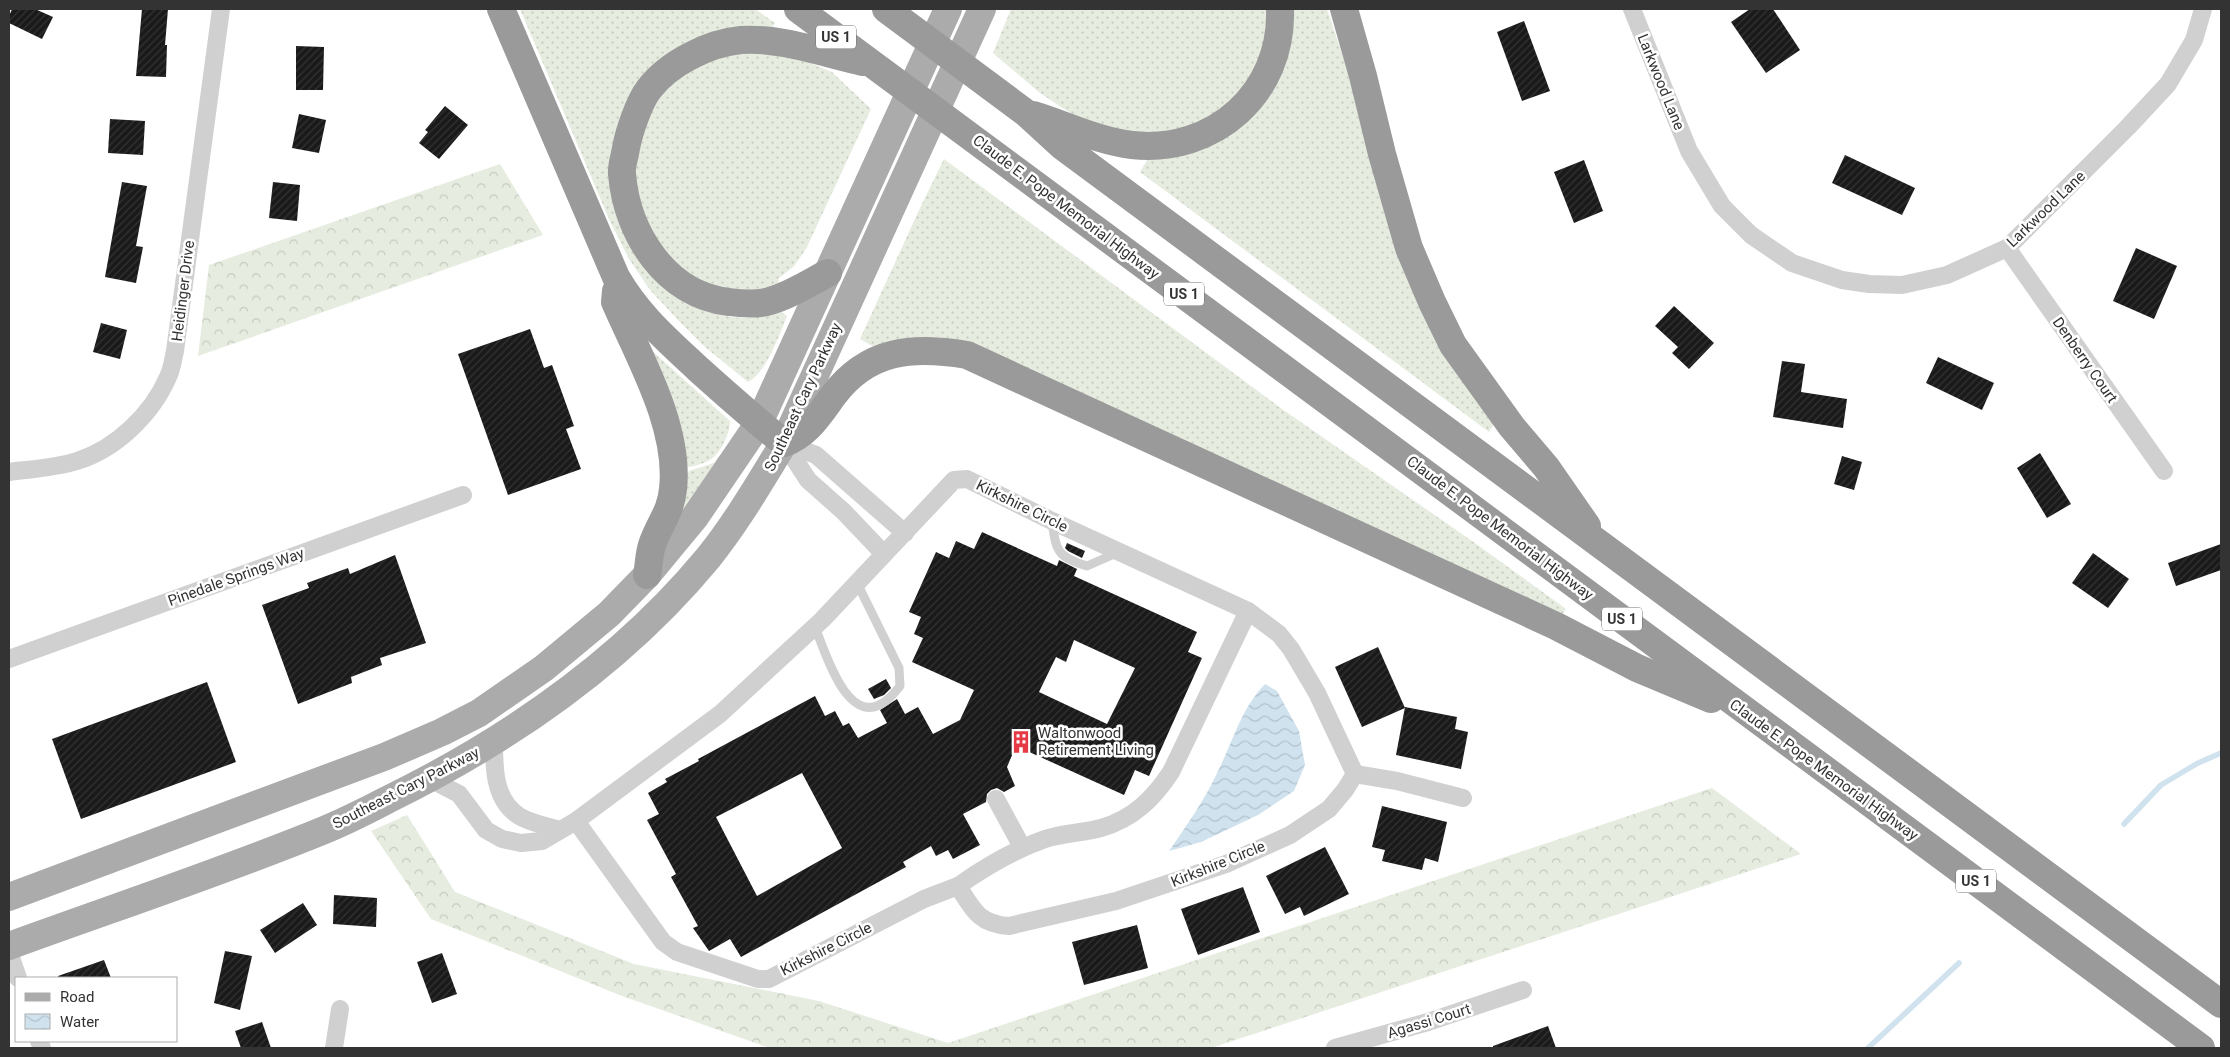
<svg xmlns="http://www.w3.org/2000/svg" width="2230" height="1057" font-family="Roboto,sans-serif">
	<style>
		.grass { fill: url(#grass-dots) }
		.forest { fill: url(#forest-crowns) }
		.water { fill: url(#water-waves) }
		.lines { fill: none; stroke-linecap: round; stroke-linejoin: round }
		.stream { stroke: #cfe2ee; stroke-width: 5.5 }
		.building { fill: url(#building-hatch); fill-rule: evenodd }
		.lane { stroke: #d0d0d0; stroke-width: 9 }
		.street { stroke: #d0d0d0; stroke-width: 18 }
		.primary { stroke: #ababab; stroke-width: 28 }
		.highway { stroke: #9a9a9a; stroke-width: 28 }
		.labels { text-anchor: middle; stroke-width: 5; stroke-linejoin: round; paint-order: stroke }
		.shield { fill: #fff; stroke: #707070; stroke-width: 1 }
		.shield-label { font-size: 14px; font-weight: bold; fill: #333 }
		.street-label { font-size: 15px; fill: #333; stroke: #fff }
		.poi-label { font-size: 15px; fill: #333; stroke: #fff; text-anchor: start }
	</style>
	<defs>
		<pattern id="grass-dots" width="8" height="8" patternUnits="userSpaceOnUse" patternTransform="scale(1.25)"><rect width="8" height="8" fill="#e6ecdf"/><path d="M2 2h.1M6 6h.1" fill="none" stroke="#c6cbc0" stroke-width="1.8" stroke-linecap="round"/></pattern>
		<pattern id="forest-crowns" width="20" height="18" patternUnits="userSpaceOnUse" patternTransform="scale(1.25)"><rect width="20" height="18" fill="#e6ecdf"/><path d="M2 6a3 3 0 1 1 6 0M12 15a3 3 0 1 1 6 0" fill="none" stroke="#c6cbc0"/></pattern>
		<pattern id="water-waves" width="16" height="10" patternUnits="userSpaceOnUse" patternTransform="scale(1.25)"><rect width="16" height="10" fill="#cfe2ee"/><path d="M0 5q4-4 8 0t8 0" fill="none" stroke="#b2c2cd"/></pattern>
		<pattern id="building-hatch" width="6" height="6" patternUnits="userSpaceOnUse" patternTransform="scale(1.25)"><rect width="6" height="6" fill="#1a1a1a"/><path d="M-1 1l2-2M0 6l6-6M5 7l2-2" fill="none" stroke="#333"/></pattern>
	</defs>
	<rect width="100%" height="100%" fill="#fff"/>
	<g class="grass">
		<path d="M520 9H755L775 23 770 32 654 73 619 216C638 277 680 316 747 318 758 318 770 314 781 312L787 316C780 334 766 373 748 382L705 347 679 321 650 290 629 259 609 219Z"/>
		<polygon points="1011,9 1272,9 1265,57 1237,99 1196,128 1146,137 1082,121 1040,93 993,53"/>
		<polygon points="1293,9 1327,9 1353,87 1496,421 1489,432 1140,172 1150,155 1190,152 1210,146 1230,134 1277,79 1289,50"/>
		<polygon points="752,48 788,54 832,72 871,109 806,249 794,266 778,279 780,286 759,293 718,289 675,268 643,225 631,167 650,108 665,87 693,66"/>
		<polygon points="944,159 1282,409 1472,541 1566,609 1560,617 980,347 939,337 909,338 874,347 860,339 920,208"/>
		<path d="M650 349 730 421C730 434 720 455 708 461 702 464 695 466 689 467L684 463Z"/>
		<polygon points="721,454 681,515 685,477 689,471 714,463"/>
	</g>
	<g class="forest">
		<polygon points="500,164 543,235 198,356 209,265"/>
		<polygon points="1712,788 1801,854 1211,1048 770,1048 622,996 431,919 371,831 407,815 455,892 634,964 819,1001 948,1043"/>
	</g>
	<path class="water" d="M1265 684 1277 691 1299 731 1305 765 1294 791 1258 815 1201 842 1169 851C1187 825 1206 798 1219 769 1234 739 1241 709 1265 684Z"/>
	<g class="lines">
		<g class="stream">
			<polyline points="2124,824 2161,785 2198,763 2221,753"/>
			<polyline points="1868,1048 1959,963"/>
		</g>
	</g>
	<g class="building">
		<polygon points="12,9 35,9 53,17 42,39 9,23 9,16"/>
		<polygon points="142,9 168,9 165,45 167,45 166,77 136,76"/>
		<polygon points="1750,9 1773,9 1800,50 1766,73 1731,22"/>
		<polygon points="1524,21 1550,91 1522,101 1497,32"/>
		<polygon points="296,46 324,47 323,90 296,90"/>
		<polygon points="445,106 468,125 439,159 419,143 428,132 425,130"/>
		<polygon points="299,114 326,120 319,153 292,148"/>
		<polygon points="110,119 145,121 143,155 108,153"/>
		<polygon points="1845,155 1915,188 1902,215 1832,183"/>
		<polygon points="1584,160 1603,211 1574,223 1554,172"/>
		<polygon points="122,182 147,186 136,246 143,247 136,283 105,277"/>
		<polygon points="273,182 300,185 297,221 269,218"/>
		<polygon points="2136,248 2177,266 2154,319 2113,301"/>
		<polygon points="1674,306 1714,343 1689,369 1672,353 1678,347 1655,326"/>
		<polygon points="101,323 127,330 120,359 93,352"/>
		<polygon points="530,329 544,368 552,365 574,426 566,429 581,469 508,495 458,354"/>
		<polygon points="1938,357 1994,383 1982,410 1926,383"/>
		<polygon points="1782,361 1805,364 1801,392 1847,399 1843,428 1773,417"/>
		<polygon points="2040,453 2071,504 2047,518 2017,468"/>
		<polygon points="1842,456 1862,462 1854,490 1834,484"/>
		<path d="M982 532 1057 566 1059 560 1077 569 1074 576 1197 632 1188 652 1202 658 1149 776 1135 770 1124 795 1016 746 1007 767 1015 786 1004 792 997 788 991 790 987 794 986 802 963 814 980 845 953 859 948 850 936 856 931 846 903 862 906 867 741 957 730 939 709 951 693 928 698 926 671 877 676 874 647 820 659 814 648 793 667 782 665 779 699 761 698 759 815 696 825 716 835 711 843 726 849 723 858 738 887 723 880 710 897 699 905 714 918 707 933 734 960 720 974 690 912 662 923 638 914 634 921 617 909 612 936 552 949 558 956 541 974 549ZM1074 640 1135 668 1107 724 1039 692 1056 657 1066 662ZM802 773 842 848 757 896 716 817Z"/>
		<polygon points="1067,543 1085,551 1082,558 1068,551 1065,548"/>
		<polygon points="2221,544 2221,570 2176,586 2168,563"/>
		<polygon points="2093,553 2129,579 2108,608 2072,583"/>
		<polygon points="395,555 426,643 380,658 382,665 351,677 352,683 298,704 262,605 309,588 307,583 348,568 350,574"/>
		<polygon points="1378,647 1405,708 1362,727 1335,667"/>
		<polygon points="886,679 891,688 884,695 874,699 868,689"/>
		<polygon points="207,682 236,762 81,819 52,739"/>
		<polygon points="1405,707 1457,717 1455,729 1468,732 1461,769 1396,755"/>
		<polygon points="1382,806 1447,822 1438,862 1425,858 1422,870 1382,861 1385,850 1372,847"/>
		<polygon points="1325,847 1349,894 1304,916 1300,907 1285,914 1266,876"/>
		<polygon points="1243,887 1260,932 1198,955 1181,909"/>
		<polygon points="334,895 377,898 376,927 333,924"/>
		<polygon points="303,903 317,925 275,953 260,930"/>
		<polygon points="1137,925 1148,968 1084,985 1072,942"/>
		<polygon points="225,951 252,956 240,1010 214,1003"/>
		<polygon points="442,953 457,994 432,1003 417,962"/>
		<polygon points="104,960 111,978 58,978 58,976"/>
		<polygon points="262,1022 271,1048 241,1048 235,1031"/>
		<polygon points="1548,1026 1556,1048 1493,1048 1493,1046"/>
	</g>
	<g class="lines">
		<g class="lane">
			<path d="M1052 521C1056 551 1057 557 1087 566L1119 552"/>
			<path d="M815 627C825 651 848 732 887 700 892 696 896 691 900 686L899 668 857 583"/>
		</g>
		<g class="street">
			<polyline points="1632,9 1689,151 1722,206 1751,235 1792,263 1842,280 1869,284 1902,285 1947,275 2007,248 2128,127 2168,84 2194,40 2203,9"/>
			<polyline points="2007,248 2164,471"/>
			<polyline points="784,443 816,455 905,533"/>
			<polyline points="784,443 808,480 844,512 884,554"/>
			<path d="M9 472C32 469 55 468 77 461 116 449 152 414 168 377 172 369 173 359 175 351L221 9"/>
			<polyline points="9,659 463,495"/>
			<path d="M494 742C494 768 494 800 519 816 530 823 547 826 560 830"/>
			<polyline points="1355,774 1397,781 1463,798"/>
			<polyline points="430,779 459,794 486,830 502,839 521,843 542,841 576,821 720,714 822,620 954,480 967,479 1052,521 1248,611 1279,634 1291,649 1317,693 1355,774"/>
			<polyline points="996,799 1022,847"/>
			<path d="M576 821 663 942 677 952 758 979H769L924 899 958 886C973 910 979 924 1009 926L1116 901 1226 864 1290 835 1329 809 1345 790 1355 774"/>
			<path d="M958 886C985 867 1014 850 1045 839 1063 833 1083 833 1101 828 1133 819 1154 798 1171 772L1248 611"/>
			<polyline points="9,952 18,978"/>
			<polyline points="39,1041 42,1048"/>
			<polyline points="334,1048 340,1009"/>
			<polyline points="1335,1048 1428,1022 1523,990"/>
		</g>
		<g class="primary">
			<polyline points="9,897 384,757 442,732 479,713 544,668 609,614 647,575 695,517 759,423 948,9"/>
			<path d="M9 946C113 908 219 873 322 831 344 822 366 811 387 800 507 741 622 662 708 558 737 522 760 482 784 443L982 9"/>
		</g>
		<g class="highway">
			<path d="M501 9 616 277C638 315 665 338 697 368 726 394 754 419 784 443 807 435 819 415 833 396 868 349 913 346 967 355L1556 626 1637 668 1711 699"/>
			<polyline points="798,9 2201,1048"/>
			<polyline points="886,9 1026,113 1062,146 2221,1004"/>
			<polyline points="1344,9 1363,76 1382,154 1409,248 1432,302 1453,345 1512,427 1546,467 1587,526"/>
			<path d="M1033 115C1066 125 1098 141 1132 145 1214 154 1283 93 1280 9"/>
			<path d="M828 273C809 283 791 295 770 301 757 305 743 304 729 302 666 295 627 234 622 174 621 166 625 156 626 148 629 132 639 102 649 89 669 63 709 43 741 40 779 37 826 54 863 62"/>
			<path d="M616 291 615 302C639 357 680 427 673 489 671 512 659 524 652 545 649 554 649 565 647 575"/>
		</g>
	</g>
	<defs>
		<symbol id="building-bare" viewBox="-9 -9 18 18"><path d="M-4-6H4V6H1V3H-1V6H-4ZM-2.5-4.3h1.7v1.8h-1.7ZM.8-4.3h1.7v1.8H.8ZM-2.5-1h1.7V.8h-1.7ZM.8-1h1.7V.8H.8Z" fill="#e63946" stroke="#fff" stroke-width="2.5" paint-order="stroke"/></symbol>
	</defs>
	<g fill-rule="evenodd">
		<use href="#building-bare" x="1005" y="726" width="32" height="32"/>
	</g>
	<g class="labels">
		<g class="shield">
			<rect x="816" y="25.5" width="40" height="23" rx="4"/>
			<rect x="1164" y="282.5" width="40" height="23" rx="4"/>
			<rect x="1602" y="607.5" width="40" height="23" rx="4"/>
			<rect x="1956" y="869.5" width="40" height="23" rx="4"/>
		</g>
		<g class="shield-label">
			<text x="836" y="42">US 1</text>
			<text x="1184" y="299">US 1</text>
			<text x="1622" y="624">US 1</text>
			<text x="1976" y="886">US 1</text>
		</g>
		<g class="street-label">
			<text transform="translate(1661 82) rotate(68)" y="5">Larkwood Lane</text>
			<text transform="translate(1066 207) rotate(37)" y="5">Claude E. Pope Memorial Highway</text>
			<text transform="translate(2046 209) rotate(-44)" y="5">Larkwood Lane</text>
			<text transform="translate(183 291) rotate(-83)" y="5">Heidinger Drive</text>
			<text transform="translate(2085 360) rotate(55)" y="5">Denberry Court</text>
			<text transform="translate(803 397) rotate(-65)" y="5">Southeast Cary Parkway</text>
			<text transform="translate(1022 506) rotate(26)" y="5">Kirkshire Circle</text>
			<text transform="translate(1500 528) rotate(37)" y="5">Claude E. Pope Memorial Highway</text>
			<text transform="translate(236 577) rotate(-20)" y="5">Pinedale Springs Way</text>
			<text transform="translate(1824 770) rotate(36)" y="5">Claude E. Pope Memorial Highway</text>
			<text transform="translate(406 788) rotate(-27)" y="5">Southeast Cary Parkway</text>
			<text transform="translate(1218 864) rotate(-22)" y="5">Kirkshire Circle</text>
			<text transform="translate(826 949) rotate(-27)" y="5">Kirkshire Circle</text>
			<text transform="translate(1429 1021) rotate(-17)" y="5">Agassi Court</text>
		</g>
		<g class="poi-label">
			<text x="1038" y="738">Waltonwood<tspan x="1038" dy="17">Retirement Living</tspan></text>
		</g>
	</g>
	<rect width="2230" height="1057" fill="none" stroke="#333333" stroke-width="20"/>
	<rect x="15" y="977" width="162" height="65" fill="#ffffff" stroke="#adadad"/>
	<rect x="25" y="993" width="25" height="8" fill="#ababab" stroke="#adadad"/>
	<text x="60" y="1002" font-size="15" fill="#333333">Road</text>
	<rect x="25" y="1014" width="25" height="15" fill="url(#water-waves)" stroke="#adadad"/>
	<text x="60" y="1027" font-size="15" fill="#333333">Water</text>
</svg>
